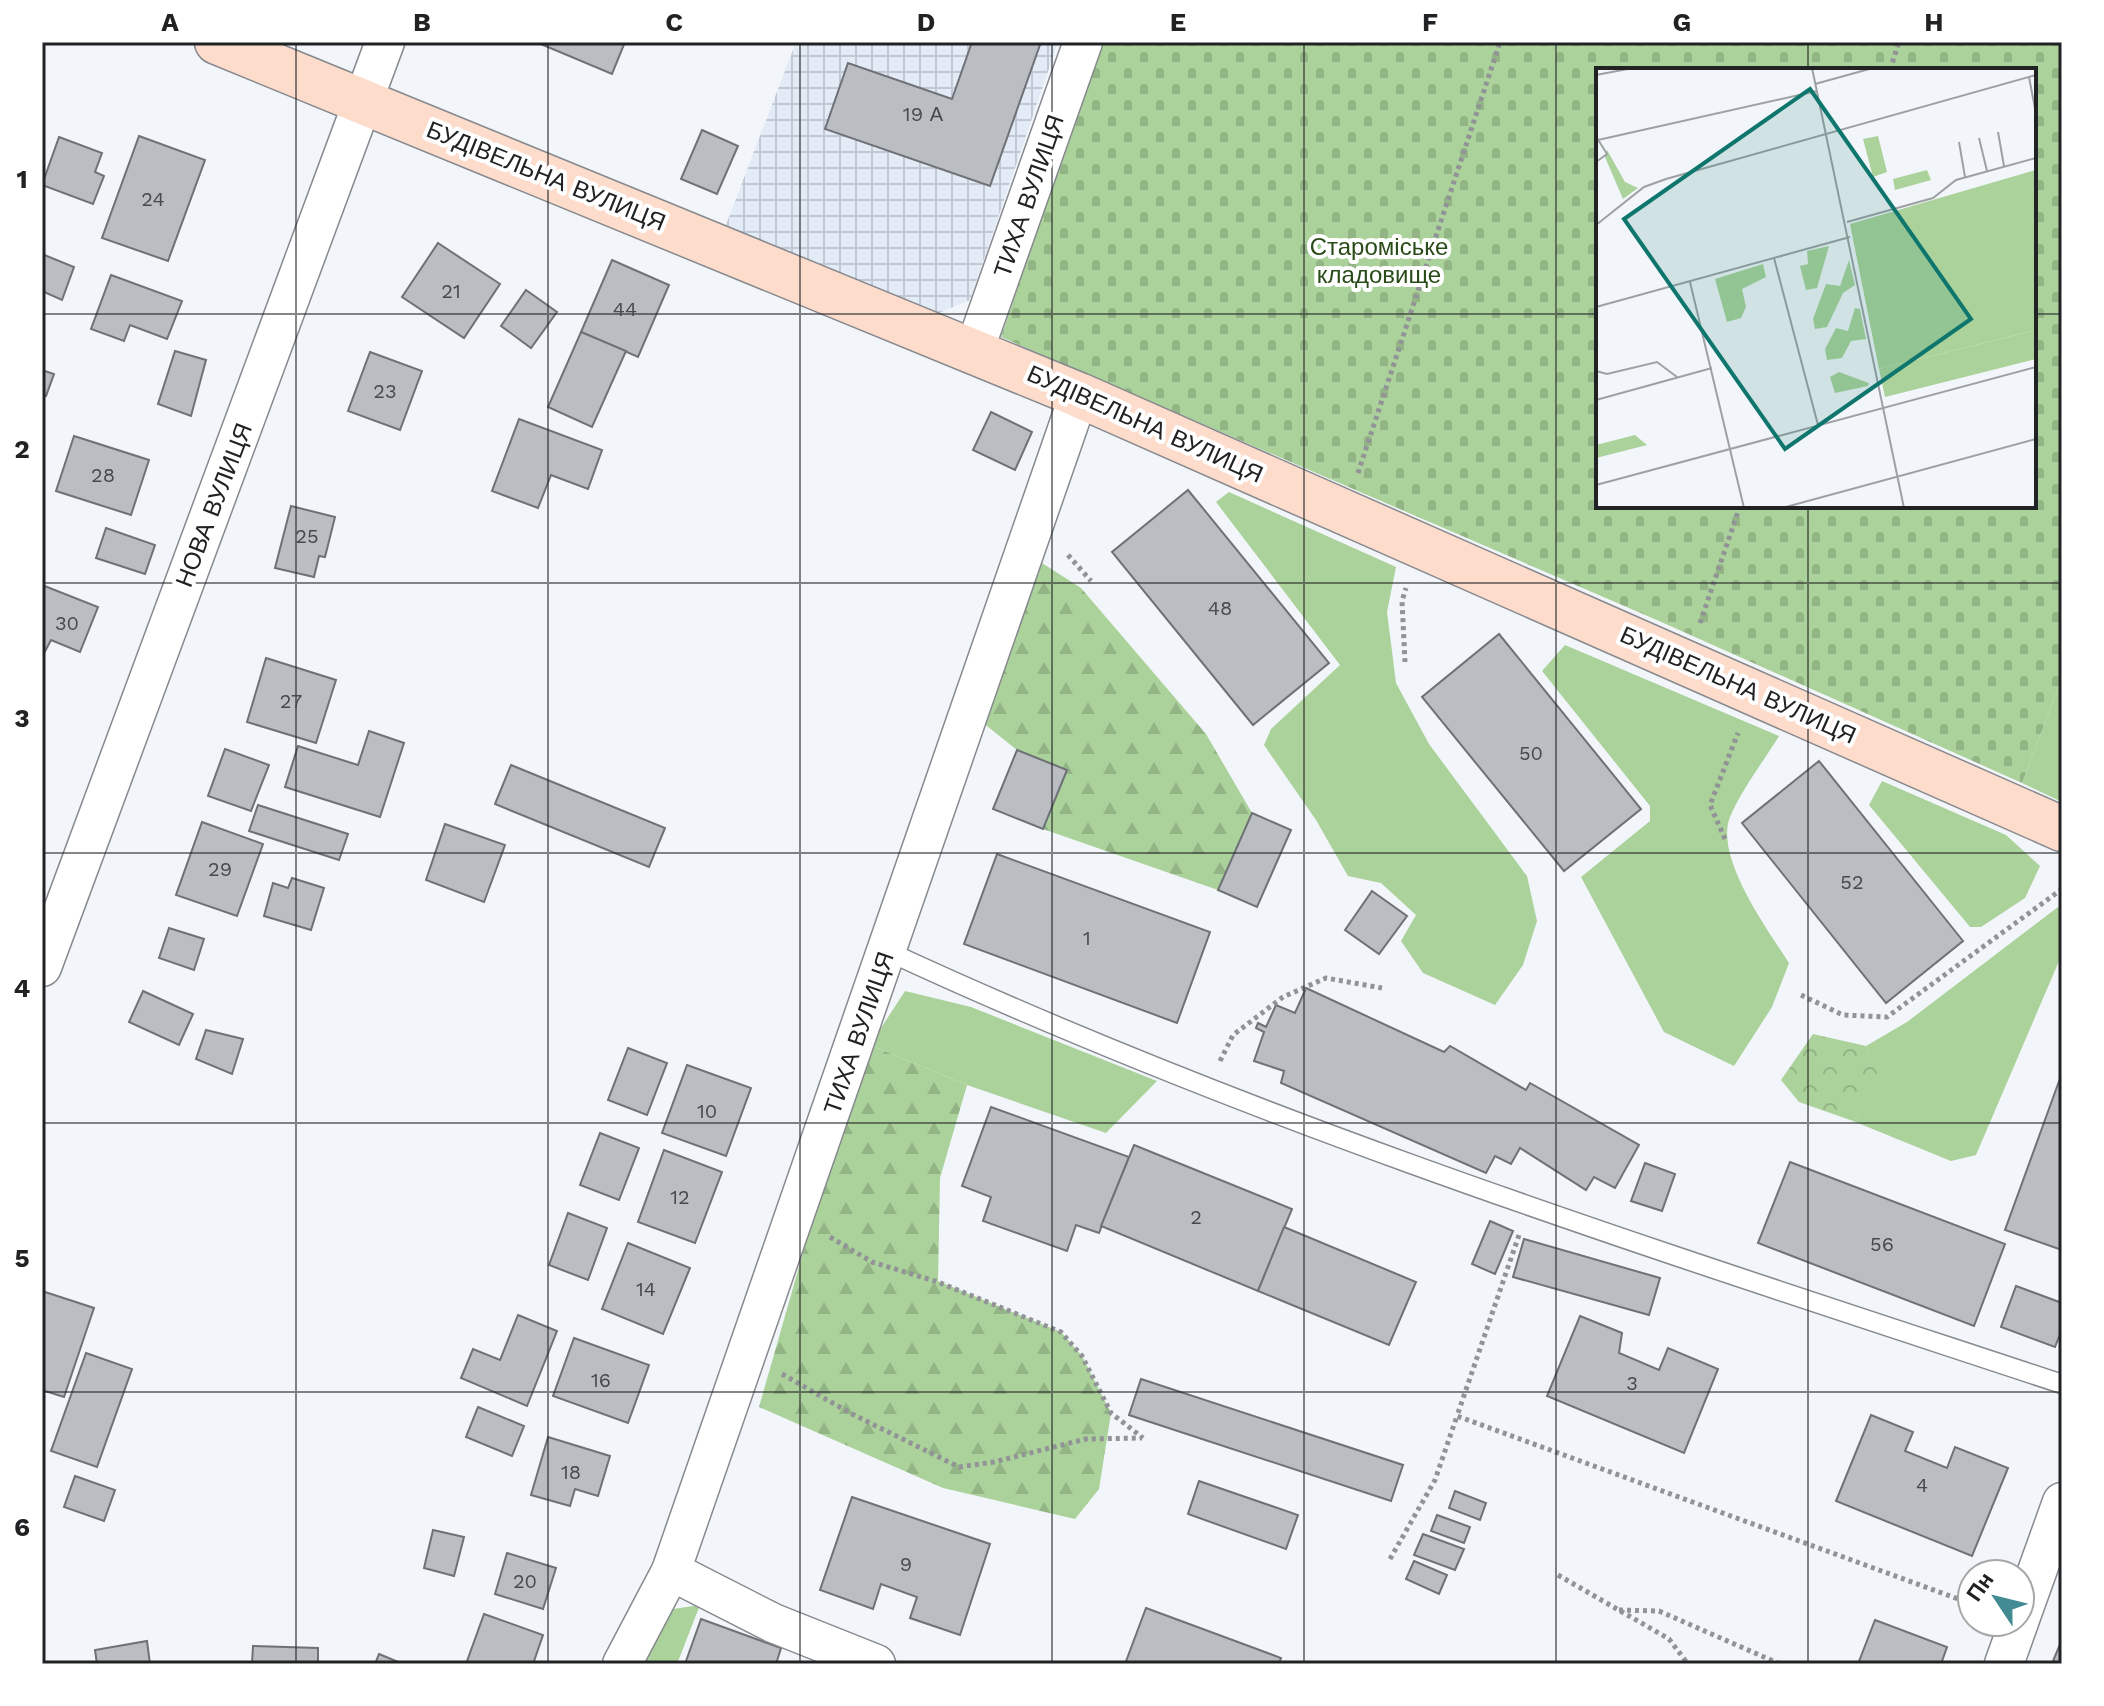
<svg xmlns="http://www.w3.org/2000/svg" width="2104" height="1706" font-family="'Work Sans',sans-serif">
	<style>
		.industrial { fill: url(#industrial-grid) }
		.grass { fill: #abd29a }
		.forest { fill: url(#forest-firs) }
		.cemetery { fill: url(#cemetery-stones); fill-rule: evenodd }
		.park { fill: url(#park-crowns) }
		.building { fill: #babdc2; stroke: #6e7176; stroke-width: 2 }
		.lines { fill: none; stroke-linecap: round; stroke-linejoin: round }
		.lane-casing { stroke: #86898e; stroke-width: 21 }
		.street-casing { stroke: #86898e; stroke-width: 41 }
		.secondary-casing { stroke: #86898e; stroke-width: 47 }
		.path { stroke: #919397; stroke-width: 5; stroke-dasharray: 4 4; stroke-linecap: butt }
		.lane { stroke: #fff; stroke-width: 18 }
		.street { stroke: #fff; stroke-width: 38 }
		.secondary { stroke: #fddccb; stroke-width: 44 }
		.grid { fill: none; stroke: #212224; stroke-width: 2; stroke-opacity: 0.55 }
		.labels { text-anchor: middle; stroke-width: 8; stroke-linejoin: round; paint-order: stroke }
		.number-label { font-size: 20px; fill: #47494c }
		.street-label { font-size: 24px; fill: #212224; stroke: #fff }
		.park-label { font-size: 24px; fill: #294b18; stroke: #fff }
		.inset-road { fill: none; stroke: #9ea1a4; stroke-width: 2 }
		.view { fill: #0f766e; fill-opacity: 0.15; stroke: #0f766e; stroke-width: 4 }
		.inset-edge { fill: none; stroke: #212224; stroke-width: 4 }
		.neatline { fill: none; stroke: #212224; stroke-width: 3 }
		.grid-label { font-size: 26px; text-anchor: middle; font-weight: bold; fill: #212224 }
	</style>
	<defs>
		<pattern id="industrial-grid" width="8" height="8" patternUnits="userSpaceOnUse" patternTransform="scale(2)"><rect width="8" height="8" fill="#e3ebf7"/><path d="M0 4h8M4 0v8" fill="none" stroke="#c2c9d4"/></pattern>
		<pattern id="forest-firs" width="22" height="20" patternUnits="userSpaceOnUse" patternTransform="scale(2)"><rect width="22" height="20" fill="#abd29a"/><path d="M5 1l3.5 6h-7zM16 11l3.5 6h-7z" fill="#93b485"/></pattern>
		<pattern id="cemetery-stones" width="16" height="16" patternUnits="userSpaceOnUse" patternTransform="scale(2)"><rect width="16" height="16" fill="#abd29a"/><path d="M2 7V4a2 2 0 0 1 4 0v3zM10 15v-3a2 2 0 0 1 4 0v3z" fill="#93b485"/></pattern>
		<pattern id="park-crowns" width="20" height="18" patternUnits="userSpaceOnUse" patternTransform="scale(2)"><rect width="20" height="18" fill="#abd29a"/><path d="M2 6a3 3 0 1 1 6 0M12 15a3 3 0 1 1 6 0" fill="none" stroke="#93b485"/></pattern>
	</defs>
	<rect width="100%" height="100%" fill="#f2f5fa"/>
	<polygon class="industrial" points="796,42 847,42 857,46 859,42 1058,42 970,300 939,313 724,230"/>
	<g class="grass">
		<polygon points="1229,492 1396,567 1387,612 1396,683 1429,744 1527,876 1537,921 1523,965 1495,1005 1423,973 1401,941 1416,915 1381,883 1348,876 1316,820 1264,745 1271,729 1340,665 1216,502"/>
		<path d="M1565 645 1779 736C1763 762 1742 789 1730 817 1714 857 1768 930 1789 963L1772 1007 1734 1066 1664 1032 1581 877 1650 821V806L1542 671Z"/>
		<polygon points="2062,678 2062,802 2022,783"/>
		<polygon points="1882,781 2006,835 2040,866 2025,898 1981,927 1970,927 1869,805"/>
		<polygon points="2058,907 2062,911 2062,954 1976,1155 1951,1161 1853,1121 1882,1079 1866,1046 1907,1022"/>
		<polygon points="905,991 971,1007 1157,1081 1106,1133 967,1085 870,1045"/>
		<polygon points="700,1605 677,1664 644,1664 653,1641 673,1609"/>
	</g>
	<g class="forest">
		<polygon points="1042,563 1081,588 1206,734 1252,813 1218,890 1043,829 1067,770 1017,750 982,722"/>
		<polygon points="870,1045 967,1085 940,1178 938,1281 1061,1332 1082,1356 1111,1413 1099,1489 1075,1519 943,1488 759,1407 811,1225"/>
	</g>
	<path class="cemetery" d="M1101 42H2062V678L2022 783 1659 621 1001 337ZM1598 70H2034V506H1598Z"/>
	<polygon class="park" points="1813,1034 1866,1046 1883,1079 1853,1121 1799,1102 1781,1080"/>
	<g class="building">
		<polygon points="536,42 625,42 612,74"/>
		<polygon points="972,42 1041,42 990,186 825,129 848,63 952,99"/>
		<polygon points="702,130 738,146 717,194 681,179"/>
		<polygon points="139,136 205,160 168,261 102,238"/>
		<polygon points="59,137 102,153 95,172 104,176 93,204 42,185"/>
		<polygon points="438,243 500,284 464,338 402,297"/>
		<polygon points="42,254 74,267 62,300 42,291"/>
		<polygon points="612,260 669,285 638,357 581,332"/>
		<polygon points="111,275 182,301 167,339 130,325 124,341 91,329"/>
		<polygon points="526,290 557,312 531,348 501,326"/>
		<polygon points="581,332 626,351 592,427 548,407"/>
		<polygon points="175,351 206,360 191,416 158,404"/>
		<polygon points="370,352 422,371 400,430 348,411"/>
		<polygon points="42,370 54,374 46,396 42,395"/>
		<polygon points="991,412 1032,432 1015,470 973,450"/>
		<polygon points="519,419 602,450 588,489 551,475 538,508 492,491"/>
		<polygon points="74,436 149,460 131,515 56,491"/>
		<polygon points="1188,490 1329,663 1253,725 1112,552"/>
		<polygon points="291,506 335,517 325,557 319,556 314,577 275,568"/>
		<polygon points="106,528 155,545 145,574 96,558"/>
		<polygon points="42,585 98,607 80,652 51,640 42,657"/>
		<polygon points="1499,634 1641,809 1564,871 1422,697"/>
		<polygon points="266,658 336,680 316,743 247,722"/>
		<polygon points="369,731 404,743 380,817 285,787 298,746 358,765"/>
		<polygon points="225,749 269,765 251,811 208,796"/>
		<polygon points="1017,750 1067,770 1043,829 993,809"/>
		<polygon points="1819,761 1963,941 1886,1003 1742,823"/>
		<polygon points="511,765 665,828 649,867 495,804"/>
		<polygon points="258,805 348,834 339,860 249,831"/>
		<polygon points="1252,813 1291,830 1257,907 1218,890"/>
		<polygon points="202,822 263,844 237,916 176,895"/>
		<polygon points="445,824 505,845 484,902 426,880"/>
		<polygon points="997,854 1210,932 1177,1023 964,944"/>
		<polygon points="292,878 324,888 311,930 264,916 273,883 288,888"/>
		<polygon points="1372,891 1407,916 1379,954 1345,930"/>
		<polygon points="169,928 204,939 194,970 159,958"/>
		<polygon points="1306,988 1444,1052 1450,1046 1526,1090 1530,1083 1639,1145 1615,1188 1594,1177 1586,1190 1520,1148 1511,1164 1495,1156 1486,1173 1281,1083 1284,1071 1254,1061 1264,1032 1256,1028 1258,1023 1266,1027 1276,1005 1295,1013"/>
		<polygon points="143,991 193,1014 179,1045 129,1022"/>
		<polygon points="206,1030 243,1039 232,1074 196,1059"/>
		<polygon points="628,1048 667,1063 647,1115 608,1100"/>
		<polygon points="687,1065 751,1088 726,1156 662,1133"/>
		<polygon points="2062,1073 2062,1250 2005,1230"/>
		<polygon points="991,1107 1129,1157 1099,1233 1076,1225 1067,1251 983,1221 991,1197 962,1186"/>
		<polygon points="600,1133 639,1148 619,1200 580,1185"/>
		<polygon points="1134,1145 1292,1209 1258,1291 1101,1226"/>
		<polygon points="664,1150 722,1172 695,1243 638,1222"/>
		<polygon points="1790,1162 2005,1244 1974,1326 1758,1243"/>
		<polygon points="1645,1163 1675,1174 1662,1211 1631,1201"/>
		<polygon points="568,1213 607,1228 588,1280 549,1265"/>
		<polygon points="1490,1221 1513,1231 1495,1274 1472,1264"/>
		<polygon points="1284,1227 1416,1282 1389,1345 1258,1291"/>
		<polygon points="1524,1239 1660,1278 1649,1315 1513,1277"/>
		<polygon points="628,1243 690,1268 663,1334 602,1309"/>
		<polygon points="2016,1286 2062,1303 2062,1329 2055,1347 2001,1327"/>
		<polygon points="42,1291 94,1308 64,1397 42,1390"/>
		<polygon points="518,1315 557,1331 527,1406 461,1378 473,1349 500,1360"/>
		<polygon points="1580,1316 1622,1333 1619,1353 1659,1370 1668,1348 1718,1369 1684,1453 1547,1396"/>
		<polygon points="574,1338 649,1365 628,1423 553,1396"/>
		<polygon points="86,1353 132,1369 97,1467 51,1451"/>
		<polygon points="1141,1379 1403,1465 1391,1501 1129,1415"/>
		<polygon points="478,1407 524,1426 512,1456 466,1437"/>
		<polygon points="1871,1415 1913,1432 1905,1451 1947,1468 1955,1447 2008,1468 1972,1556 1836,1501"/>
		<polygon points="548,1437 610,1456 598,1496 575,1489 570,1506 531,1495"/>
		<polygon points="75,1476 115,1490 104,1521 64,1507"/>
		<polygon points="1199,1481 1298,1515 1286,1549 1188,1514"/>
		<polygon points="1455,1491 1486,1503 1480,1520 1449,1508"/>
		<polygon points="852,1497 990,1544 960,1635 910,1618 917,1597 881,1584 873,1609 820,1590"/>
		<polygon points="1437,1515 1470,1527 1464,1543 1431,1531"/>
		<polygon points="433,1530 464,1537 454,1576 424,1568"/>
		<polygon points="1423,1534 1464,1549 1455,1570 1414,1555"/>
		<polygon points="507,1553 556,1568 543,1609 495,1594"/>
		<polygon points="1414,1561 1447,1575 1439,1594 1406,1579"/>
		<polygon points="1146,1608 1281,1658 1279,1664 1125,1664"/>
		<polygon points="484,1614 543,1635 533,1664 466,1664"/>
		<polygon points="701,1619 781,1648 776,1664 685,1664"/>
		<polygon points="1875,1620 1947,1647 1941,1664 1858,1664"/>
		<polygon points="147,1641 150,1664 97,1664 95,1650"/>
		<polygon points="2061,1642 2062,1664 2060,1664 2053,1661"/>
		<polygon points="253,1646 318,1648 318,1664 252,1664"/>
		<polygon points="379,1654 403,1664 375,1664"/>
	</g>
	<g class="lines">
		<defs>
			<path id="lane" d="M887 951C1266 1127 1666 1253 2062 1384"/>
			<g id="street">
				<polyline points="974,351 1083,42"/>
				<polyline points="42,967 385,42"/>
				<polyline points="671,1571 773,1623 876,1664"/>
				<polyline points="2020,1619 2062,1502"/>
				<polyline points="622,1664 671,1571 1079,395"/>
				<polyline points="2004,1664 2019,1622"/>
			</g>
			<polyline id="secondary" points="217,42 1079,395 2062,829"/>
		</defs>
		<use href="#lane" class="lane-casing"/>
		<use href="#street" class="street-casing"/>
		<use href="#secondary" class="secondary-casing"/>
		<g class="path">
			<polyline points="1890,70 1899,42"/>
			<polyline points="1358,473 1500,42"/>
			<polyline points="1068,555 1091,581"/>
			<polyline points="1700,623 1740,506"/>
			<polyline points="1405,662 1402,601 1406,588"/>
			<polyline points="1725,839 1710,805 1738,733"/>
			<polyline points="1801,995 1843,1015 1887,1017 2062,889"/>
			<polyline points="1220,1061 1233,1035 1283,997 1326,978 1382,988"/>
			<polyline points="1519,1235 1457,1416 1972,1604"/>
			<polyline points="830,1237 872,1262 938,1282 1061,1332 1082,1356 1111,1413 1143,1438"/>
			<polyline points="782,1374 852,1414 959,1467 994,1462 1086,1439 1142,1438"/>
			<polyline points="1390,1559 1435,1480 1457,1416"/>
			<polyline points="1558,1575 1669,1639 1688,1664"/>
			<polyline points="1619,1610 1659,1611 1780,1664"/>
		</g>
		<use href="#lane" class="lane"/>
		<use href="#street" class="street"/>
		<use href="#secondary" class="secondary"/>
	</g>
	<path class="grid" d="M296 42V1664M548 42V1664M800 42V1664M1052 42V1664M1304 42V1664M1556 42V1664M1808 42V70M42 314H1598M2034 314H2062M1808 506V1664M42 583H2062M42 853H2062M42 1123H2062M42 1392H2062"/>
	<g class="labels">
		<g class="number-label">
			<text x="923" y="121">19 А</text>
			<text x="153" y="206">24</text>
			<text x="451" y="298">21</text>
			<text x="625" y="316">44</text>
			<text x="385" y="398">23</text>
			<text x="103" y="482">28</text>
			<text x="307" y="543">25</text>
			<text x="1220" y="615">48</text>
			<text x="67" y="630">30</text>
			<text x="291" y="708">27</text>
			<text x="1531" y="760">50</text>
			<text x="220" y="876">29</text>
			<text x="1852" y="889">52</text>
			<text x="1087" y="945">1</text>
			<text x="707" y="1118">10</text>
			<text x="680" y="1204">12</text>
			<text x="1196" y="1224">2</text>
			<text x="1882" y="1251">56</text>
			<text x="646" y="1296">14</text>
			<text x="601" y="1387">16</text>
			<text x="1632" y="1390">3</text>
			<text x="571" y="1479">18</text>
			<text x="1922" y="1492">4</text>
			<text x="906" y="1571">9</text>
			<text x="525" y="1588">20</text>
		</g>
		<g class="street-label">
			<text transform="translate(546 176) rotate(22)" y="8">БУДІВЕЛЬНА ВУЛИЦЯ</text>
			<text transform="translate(1029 196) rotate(-71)" y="8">ТИХА ВУЛИЦЯ</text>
			<text transform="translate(1145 424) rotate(24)" y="8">БУДІВЕЛЬНА ВУЛИЦЯ</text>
			<text transform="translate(214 505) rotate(-69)" y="8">НОВА ВУЛИЦЯ</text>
			<text transform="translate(1738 685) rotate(24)" y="8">БУДІВЕЛЬНА ВУЛИЦЯ</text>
			<text transform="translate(859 1033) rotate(-71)" y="8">ТИХА ВУЛИЦЯ</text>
		</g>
		<g class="park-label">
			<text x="1379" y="255">Староміське<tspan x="1379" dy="28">кладовище</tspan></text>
		</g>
	</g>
	<g transform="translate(1596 68)">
		<rect width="440" height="440" fill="#f2f5fa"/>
		<path d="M11 82 29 114 42 120 27 131 9 89ZM253 192 259 217 247 225 231 259 219 261 217 251 230 216 244 218ZM259 240 264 241 270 271 255 273 246 290 231 292 229 281 240 260 252 263ZM440 262V291L289 329 283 301ZM243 304 273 315 272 318 239 325 234 309ZM39 367 51 377 0 390V377Z" fill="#abd29a"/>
		<path d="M233 178 221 220 210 222 204 198 212 196 211 183ZM167 196 170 209 146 221 150 239 145 250 131 254 119 211Z" fill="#abd29a"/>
		<path d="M440 102V262L283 301 254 156Z" fill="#abd29a"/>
		<path d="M282 68 291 104 277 109 267 71ZM331 102 335 112 299 122 297 111Z" fill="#abd29a"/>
		<path class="inset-road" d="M216 0 308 440M0 7 37 0M433 9 440 46M219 16 277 0M402 64 408 98M383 70 391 103M2 72 221 23M363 74 369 109M0 94 11 86 1 70M251 154 337 130 360 112 440 90M0 157 48 119 70 111 440 7M178 190 222 357M94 214 148 440M0 239 254 169M0 303 11 306 61 294 81 309M0 332 116 300M0 417 440 299M186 440 440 371"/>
		<path class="view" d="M214 21 375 251 189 381 28 151Z"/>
		<rect width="440" height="440" class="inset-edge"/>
	</g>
	<rect width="2104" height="1706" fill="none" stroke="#ffffff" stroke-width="88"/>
	<g transform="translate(1996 1598) rotate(305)"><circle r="38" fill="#ffffff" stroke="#a6a7a7" stroke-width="2"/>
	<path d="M0-6L14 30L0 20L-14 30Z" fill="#438b92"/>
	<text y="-12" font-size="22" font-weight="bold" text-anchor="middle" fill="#212224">Пн</text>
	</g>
	<rect x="44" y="44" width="2016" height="1618" class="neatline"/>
	<g class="grid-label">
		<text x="170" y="31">A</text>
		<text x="422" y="31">B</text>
		<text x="674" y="31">C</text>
		<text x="926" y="31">D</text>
		<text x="1178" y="31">E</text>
		<text x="1430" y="31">F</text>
		<text x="1682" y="31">G</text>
		<text x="1934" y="31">H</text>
		<text x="22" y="188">1</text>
		<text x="22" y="458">2</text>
		<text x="22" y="727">3</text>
		<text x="22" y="997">4</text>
		<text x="22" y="1267">5</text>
		<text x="22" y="1536">6</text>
	</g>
</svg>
